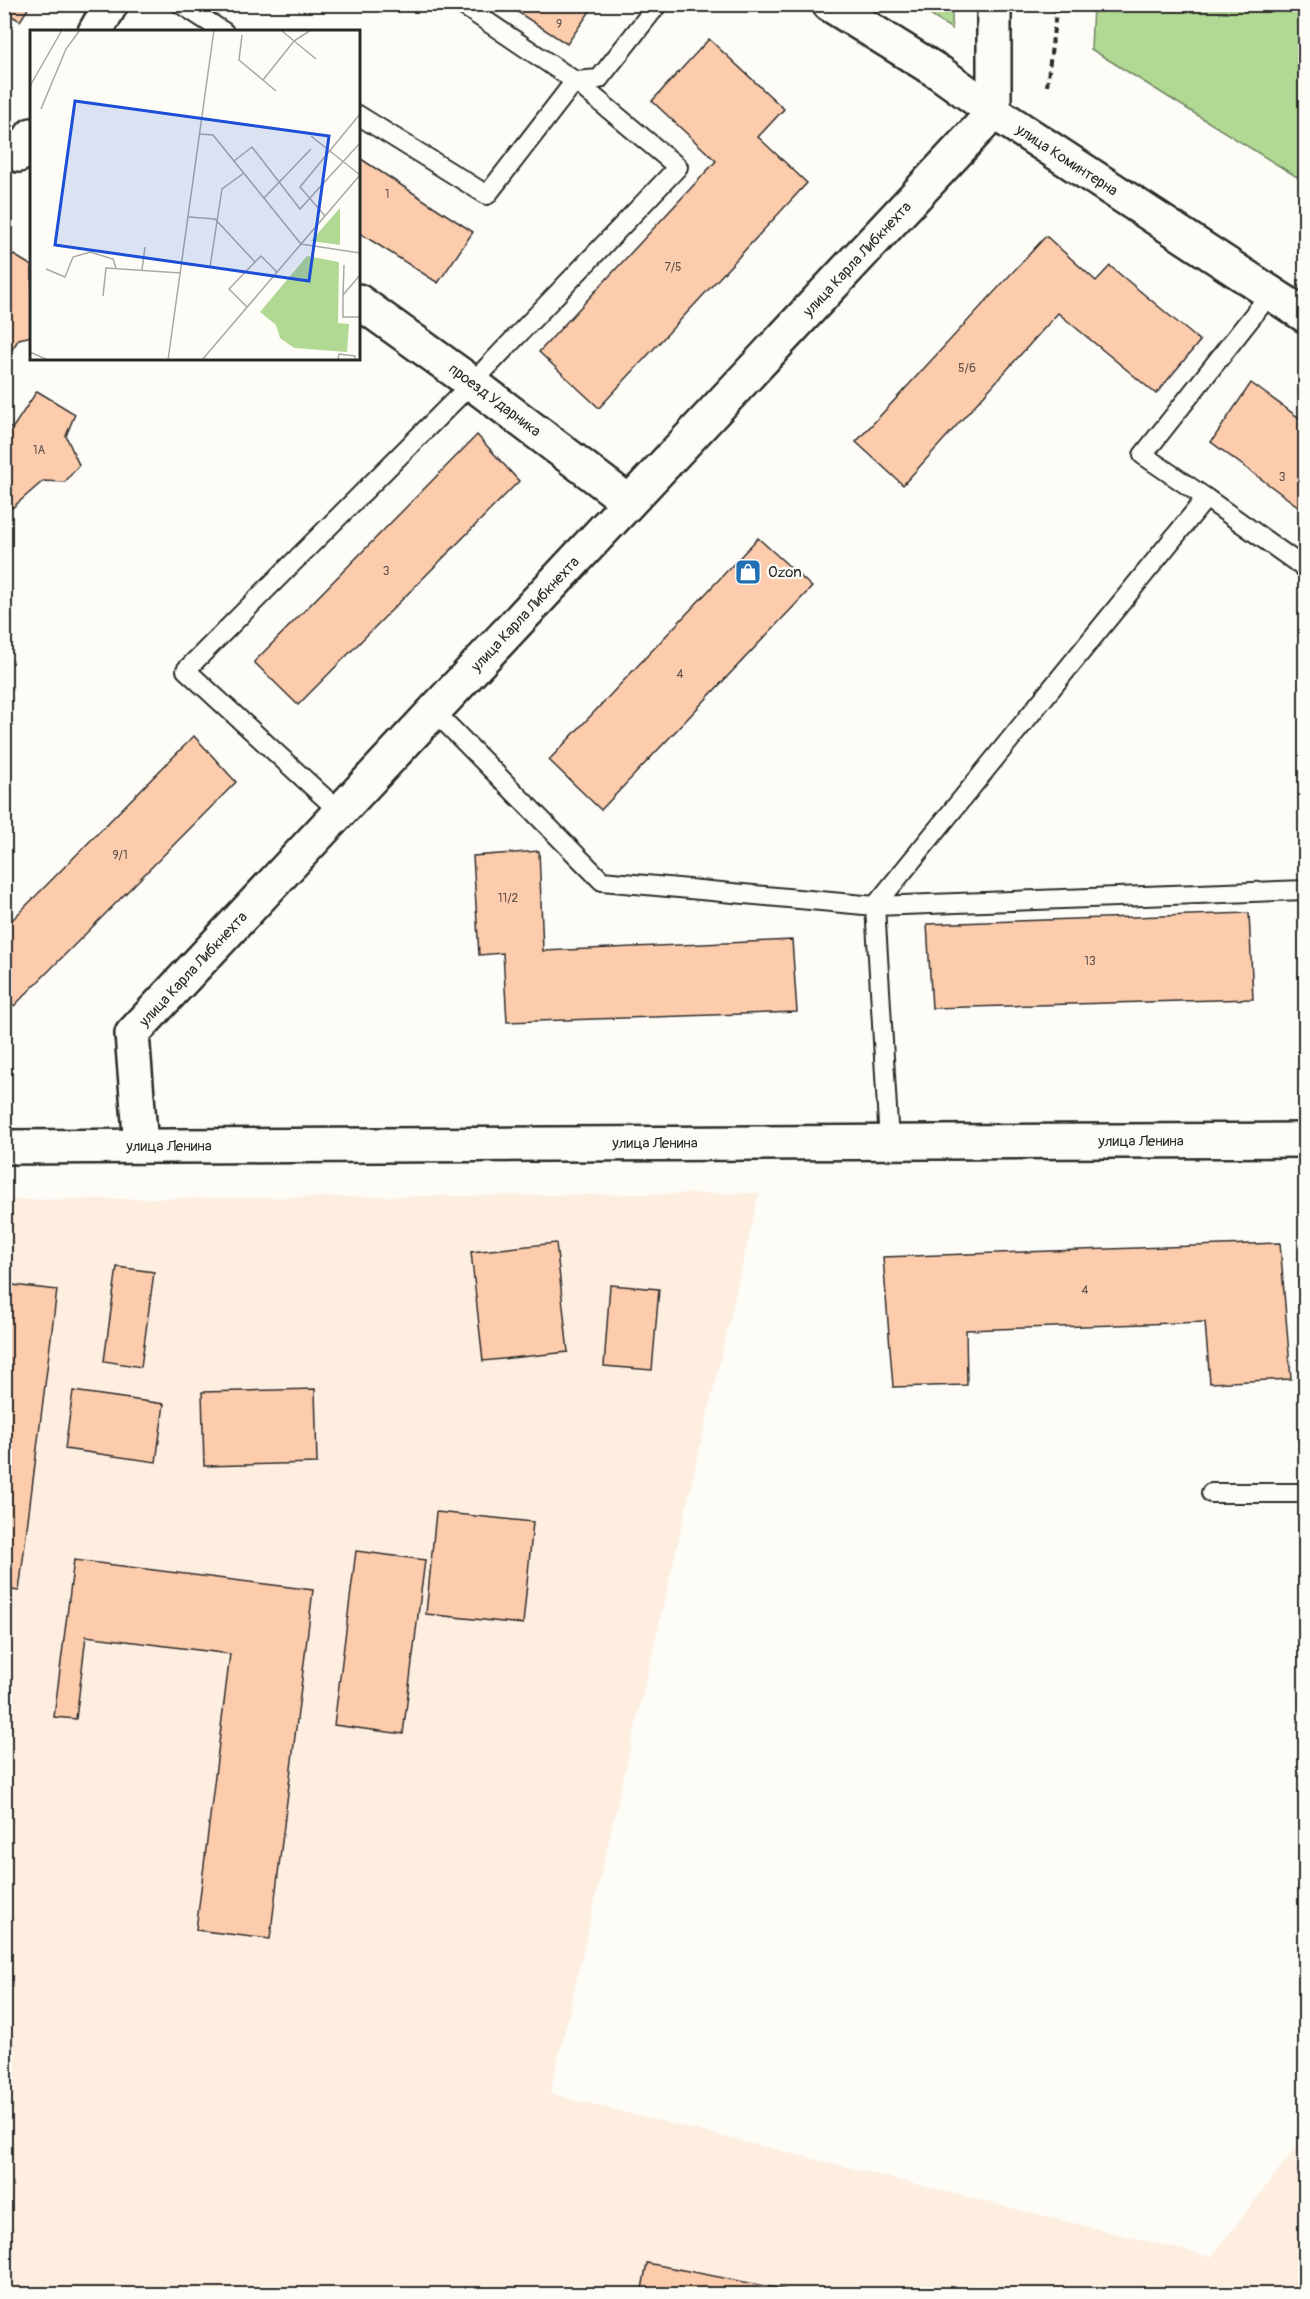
<svg xmlns="http://www.w3.org/2000/svg" width="1310" height="2299" font-family="Pangolin,sans-serif">
	<style>
		.built { fill: #fdeee0 }
		.green { fill: #b2d994; stroke: #6e8260; stroke-width: 1.5 }
		.building { fill: #fdccac; stroke: #2b2b2b; stroke-width: 1.5 }
		.lines { fill: none; stroke-linecap: round; stroke-linejoin: round }
		.service-casing { stroke: #2b2b2b; stroke-width: 22 }
		.minor-casing { stroke: #2b2b2b; stroke-width: 38 }
		.tertiary-casing { stroke: #2b2b2b; stroke-width: 38 }
		.secondary-casing { stroke: #2b2b2b; stroke-width: 38 }
		.path { stroke: #2b2b2b; stroke-width: 4; stroke-dasharray: 6 4.5; stroke-linecap: butt }
		.service { stroke: #fdfcf7; stroke-width: 18 }
		.minor { stroke: #fdfcf7; stroke-width: 33 }
		.tertiary { stroke: #fdfcf7; stroke-width: 33 }
		.secondary { stroke: #fdfcf7; stroke-width: 33 }
		.labels { text-anchor: middle; stroke-width: 4.5; stroke-linejoin: round; paint-order: stroke }
		.number-label { font-size: 12px; fill: #60534b }
		.street-label { font-size: 15px; fill: #2b2b2b; stroke: #fdfcf7 }
		.poi-label { font-size: 15px; fill: #2b2b2b; stroke: #fdfcf7; text-anchor: start }
		.inset-road { fill: none; stroke: #a9a8a5; stroke-width: 1.5 }
		.view { fill: #1d4ed8; fill-opacity: 0.15; stroke: #1d4ed8; stroke-width: 3 }
		.inset-edge { fill: none; stroke: #2b2b2b; stroke-width: 3 }
	</style>
	<rect width="100%" height="100%" fill="#fdfcf7"/>
	<filter id="ink" filterUnits="userSpaceOnUse"><feTurbulence type="fractalNoise" baseFrequency=".0167" numOctaves="2"/><feDisplacementMap in="SourceGraphic" scale="12" xChannelSelector="R" yChannelSelector="G"/><feConvolveMatrix kernelMatrix="1 2 1 2 8 2 1 2 1" color-interpolation-filters="sRGB"/></filter>
	<g filter="url(#ink)">
		<polygon class="built" points="759,1193 550,2094 1211,2257 1305,2136 1305,2294 5,2294 4,1200"/>
		<g class="green">
			<polygon points="914,5 952,5 952,29"/>
			<polygon points="1093,5 1305,5 1305,182 1091,49"/>
		</g>
		<g class="building">
			<polygon points="4,4 31,4 20,21 4,11"/>
			<polygon points="505,4 595,4 567,44"/>
			<polygon points="709,39 784,109 758,137 807,183 599,408 539,352 716,161 652,101"/>
			<polygon points="358,157 473,232 438,283 358,232"/>
			<polygon points="1046,236 1096,281 1110,266 1200,341 1156,394 1058,313 903,485 856,442"/>
			<polygon points="4,249 32,266 32,336 19,339 4,361"/>
			<polygon points="1251,383 1306,423 1306,512 1211,442"/>
			<polygon points="37,391 75,414 66,436 79,465 65,482 43,481 12,508 4,502 4,424 12,429"/>
			<polygon points="477,435 519,481 298,705 254,662"/>
			<polygon points="758,538 812,587 601,810 549,760"/>
			<polygon points="194,736 236,782 14,1006 4,996 4,928"/>
			<polygon points="539,851 543,951 792,940 797,1012 507,1022 503,953 479,955 473,856"/>
			<polygon points="1249,913 1253,999 932,1008 927,924"/>
			<polygon points="556,1243 568,1352 483,1361 471,1252"/>
			<polygon points="1280,1243 1291,1379 1210,1383 1205,1322 966,1330 967,1385 893,1387 883,1257"/>
			<polygon points="117,1267 154,1272 141,1367 104,1361"/>
			<polygon points="4,1284 57,1290 19,1591 4,1589"/>
			<polygon points="610,1285 659,1289 652,1370 604,1366"/>
			<polygon points="315,1389 317,1463 204,1466 202,1392"/>
			<polygon points="73,1391 164,1404 156,1462 65,1449"/>
			<polygon points="436,1512 533,1522 523,1624 426,1614"/>
			<polygon points="356,1551 425,1560 403,1734 334,1725"/>
			<polygon points="74,1560 313,1590 270,1939 196,1930 230,1654 86,1636 76,1719 54,1717"/>
			<polygon points="647,2263 806,2294 641,2294"/>
		</g>
		<g class="lines">
			<defs>
				<g id="service">
					<polyline points="181,4 224,32"/>
					<polyline points="358,115 487,195 575,81 599,79 658,4"/>
					<polyline points="1206,498 1306,569"/>
					<polyline points="434,711 602,881 875,906 1306,890"/>
					<polyline points="340,812 186,670 472,383 678,167 575,81 461,4"/>
					<polyline points="889,1142 875,906 1206,498 1143,455 1270,294"/>
					<polyline points="1211,1493 1306,1493"/>
				</g>
				<g id="minor">
					<polyline points="95,32 111,4"/>
					<polyline points="19,155 32,135"/>
					<polyline points="358,301 472,383 629,502"/>
					<polyline points="141,1146 132,1034 994,112"/>
					<polyline points="4,1147 1306,1140"/>
				</g>
				<polyline id="tertiary" points="829,4 940,73 994,112"/>
				<polyline id="secondary" points="994,4 994,112 1306,316"/>
			</defs>
			<use href="#service" class="service-casing"/>
			<use href="#minor" class="minor-casing"/>
			<use href="#tertiary" class="tertiary-casing"/>
			<use href="#secondary" class="secondary-casing"/>
			<polyline class="path" points="1047,86 1057,4"/>
			<use href="#service" class="service"/>
			<use href="#minor" class="minor"/>
			<use href="#tertiary" class="tertiary"/>
			<use href="#secondary" class="secondary"/>
		</g>
	</g>
	<defs>
		<symbol id="shop-square" viewBox="-11 -11 22 22"><rect x="-9" y="-9" width="18" height="18" rx="4" fill="#1f6fb2" stroke="#fdfcf7"/><path d="M-5-2.5h2.3a2.7 3.5 0 0 1 5.4 0H5L5.5 6h-11ZM-1.5-2.5h3a1.5 2.3 0 0 0-3 0Z" fill="#fff"/></symbol>
	</defs>
	<g fill-rule="evenodd">
		<use href="#shop-square" x="733" y="557" width="30" height="30"/>
	</g>
	<g class="labels">
		<g class="number-label">
			<text x="559" y="28">9</text>
			<text x="387" y="198">1</text>
			<text x="673" y="271">7/5</text>
			<text x="967" y="372">5/6</text>
			<text x="39" y="454">1А</text>
			<text x="1282" y="481">3</text>
			<text x="386" y="575">3</text>
			<text x="680" y="678">4</text>
			<text x="120" y="859">9/1</text>
			<text x="508" y="902">11/2</text>
			<text x="1090" y="965">13</text>
			<text x="1085" y="1294">4</text>
		</g>
		<g class="street-label">
			<text transform="translate(1067 160) rotate(33)" y="5">улица Коминтерна</text>
			<text transform="translate(857 259) rotate(-47)" y="5">улица Карла Либкнехта</text>
			<text transform="translate(495 400) rotate(37)" y="5">проезд Ударника</text>
			<text transform="translate(525 614) rotate(-47)" y="5">улица Карла Либкнехта</text>
			<text transform="translate(193 969) rotate(-47)" y="5">улица Карла Либкнехта</text>
			<text x="1141" y="1146">улица Ленина</text>
			<text x="655" y="1148">улица Ленина</text>
			<text x="169" y="1151">улица Ленина</text>
		</g>
		<g class="poi-label">
			<text x="768" y="577">Ozon</text>
		</g>
	</g>
	<g transform="translate(30 30)">
		<rect width="330" height="330" fill="#fdfcf7"/>
		<path d="M310 178V215L281 211ZM277 226 309 232 308 293 319 294 317 322 264 318 250 308 246 295 230 282Z" fill="#b2d994"/>
		<path class="inset-road" d="M252 1 286 29M212 5 209 30 246 61M233 50 264 11 281 0M0 56 32 0M11 79 36 19 50 0M170 104 183 105 271 214 330 145M281 106 330 145M204 131 222 117 270 179 330 113M234 168 281 119M295 186 270 157 330 84M159 187 185 189 225 232 231 226 247 242M153 234 180 237 192 159 214 143M16 239 35 247 43 227 60 222 83 229 86 238M112 240 115 217M330 245 313 265V287H330M313 265 314 235M73 266 76 238 151 243M217 277 199 259 225 232M0 322 18 330M138 330 184 0M172 330 271 214 330 223M308 330 309 324 325 326V330"/>
		<path class="view" d="M45 71 299 106 279 251 25 215Z"/>
		<rect width="330" height="330" class="inset-edge"/>
	</g>
	<rect width="1310" height="2299" fill="none" stroke="#fdfcf7" stroke-width="24"/>
	<rect x="12" y="12" width="1286" height="2275" fill="none" stroke="#2b2b2b" stroke-width="2" filter="url(#ink)"/>
</svg>
